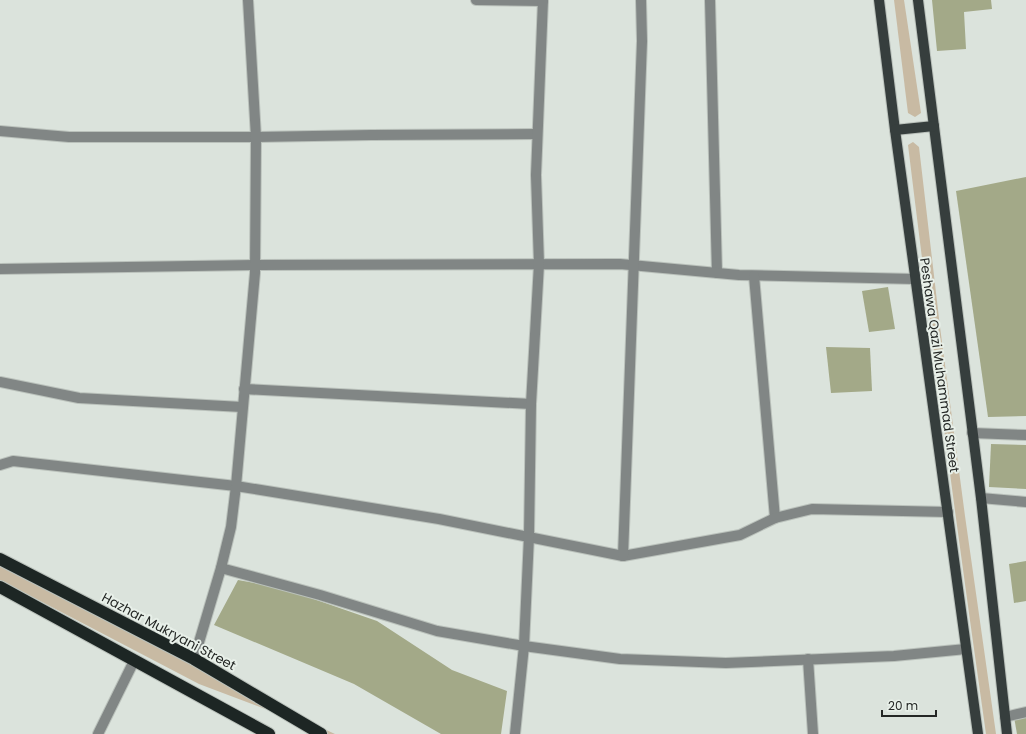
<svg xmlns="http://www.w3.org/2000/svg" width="1026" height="734" font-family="Poppins,sans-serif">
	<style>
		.green { fill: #c8baa3 }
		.building { fill: #a3a988 }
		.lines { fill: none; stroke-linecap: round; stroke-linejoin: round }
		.minor-casing { stroke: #bac1bb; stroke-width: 12 }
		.major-casing { stroke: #bac1bb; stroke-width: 12 }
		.highway-casing { stroke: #bac1bb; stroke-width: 14 }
		.minor { stroke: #818685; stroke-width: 10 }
		.major { stroke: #363e3d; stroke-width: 10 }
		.highway { stroke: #1d2624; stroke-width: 12 }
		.labels { text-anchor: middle; stroke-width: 4; stroke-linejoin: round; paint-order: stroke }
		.street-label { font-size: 13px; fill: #242725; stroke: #e8f0e9 }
	</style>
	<rect width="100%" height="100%" fill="#dbe3dc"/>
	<g class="green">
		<polygon points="894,0 904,0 921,113 915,117 908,113"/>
		<path d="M913 142 919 147 940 327 965 516 996 734H986C958 538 932 342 908 145Z"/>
		<polygon points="0,562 285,711 335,734 319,734 276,713 199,684 0,580"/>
	</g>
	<g class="building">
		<polygon points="932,0 991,0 992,9 964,12 966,49 937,51"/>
		<polygon points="1026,177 1026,416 988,417 956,191"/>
		<polygon points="888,287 895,329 869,332 862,291"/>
		<polygon points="826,347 870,348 872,391 831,393"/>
		<polygon points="991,444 1026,445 1026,489 989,487"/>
		<polygon points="1026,561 1026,601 1014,603 1009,564"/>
		<polygon points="238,580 282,588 377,621 452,670 507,691 501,734 441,734 354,684 214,625"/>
		<polygon points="1026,715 1026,734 1017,734 1014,717"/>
	</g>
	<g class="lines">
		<defs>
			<g id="minor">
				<polyline points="476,0 543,1"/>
				<polyline points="710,0 717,273"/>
				<polyline points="0,131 69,137 256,137 371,135 537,134"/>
				<polyline points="0,269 255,265 620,264 739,275 915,279"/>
				<polyline points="754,276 775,518"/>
				<polyline points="0,382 79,398 242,407"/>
				<polyline points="244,389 531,404"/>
				<polyline points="972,433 1026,435"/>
				<polyline points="0,465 13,461 236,486 439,519 623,556 740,535 775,518 812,509 948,512"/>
				<polyline points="981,498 1026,502"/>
				<polyline points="623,556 642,41 641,0"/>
				<polyline points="221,568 320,595 437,631 524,646 620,659 726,663 894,656 966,649"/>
				<polyline points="194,659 221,568 231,527 236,486 255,273 256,137 248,0"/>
				<polyline points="808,659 813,734"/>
				<polyline points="1005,717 1026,712"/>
				<polyline points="98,734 134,661"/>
				<polyline points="515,734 524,646 529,536 531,404 539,264 536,175 543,0"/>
			</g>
			<g id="major">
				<polyline points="879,0 895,130 978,734"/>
				<polyline points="918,0 981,498 1007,734"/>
				<polyline points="895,130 934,126"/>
			</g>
			<g id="highway">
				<polyline points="0,559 194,659 321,734"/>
				<polyline points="0,587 269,734"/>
			</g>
		</defs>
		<use href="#minor" class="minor-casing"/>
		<use href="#major" class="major-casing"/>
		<use href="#highway" class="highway-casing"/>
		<use href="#minor" class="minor"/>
		<use href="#major" class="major"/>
		<use href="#highway" class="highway"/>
	</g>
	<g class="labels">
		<g class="street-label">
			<text transform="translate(940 365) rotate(82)" y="5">Peshawa Qazi Muhammad Street</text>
			<text transform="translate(169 631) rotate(28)" y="5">Hazhar Mukryani Street</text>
		</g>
	</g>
	<path d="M882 710v6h54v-6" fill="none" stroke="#242725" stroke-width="2"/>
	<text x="888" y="710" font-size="12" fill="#242725" stroke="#e8f0e9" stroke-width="3" paint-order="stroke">20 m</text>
</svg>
